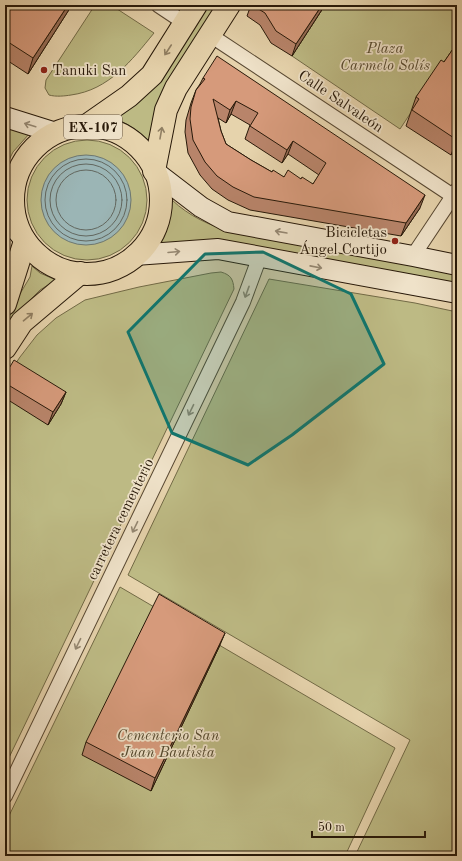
<svg xmlns="http://www.w3.org/2000/svg" width="462" height="861" font-family="'Old Standard TT',serif">
	<style>
		.green { fill: #bdba84; stroke: #726a46 }
		.water { fill: #9bb5b5; stroke: #6d7770 }
		.lines { fill: none; stroke-linecap: round; stroke-linejoin: round }
		.shore { stroke: #62675f; stroke-width: 1 }
		.minor-casing { stroke: #584832; stroke-width: 16 }
		.secondary-casing { stroke: #281909; stroke-width: 22 }
		.primary-casing { stroke: #281909; stroke-width: 24 }
		.minor { stroke: #efe2c9; stroke-width: 14 }
		.secondary { stroke: #efe2c9; stroke-width: 20 }
		.primary { stroke: #e6d3ac; stroke-width: 22 }
		.wall { fill: #b8846a; stroke: #281909; fill-rule: evenodd }
		.shaded-wall { fill: #966c56; stroke: #281909 }
		.building { fill: #d69a7b; stroke: #281909; fill-rule: evenodd }
		.oneway { stroke: #907f63 }
		.oneway2 { stroke: #958873 }
		.marked { fill: #0f766e; fill-opacity: 0.2; stroke: #0f766e; stroke-width: 3; stroke-linejoin: round }
		.poi-dot { fill: #8f2418; stroke: #efe2c9; stroke-width: 1.5 }
		.labels { text-anchor: middle; stroke-width: 3.5; stroke-linejoin: round; paint-order: stroke }
		.shield { fill: #efe2c9; stroke: #645543; stroke-width: 1 }
		.shield-label { font-size: 14px; font-weight: bold; fill: #281909 }
		.park-label { font-size: 15px; font-style: italic; fill: #55492e; stroke: #efe2c9 }
		.poi-label { font-size: 15px; fill: #281909; stroke: #efe2c9; text-anchor: start }
		.street-label { font-size: 15px; fill: #281909; stroke: #efe2c9 }
	</style>
	<rect width="100%" height="100%" fill="#e6d3ac"/>
	<filter id="stains"><feTurbulence type="fractalNoise" baseFrequency=".005" numOctaves="4"/><feColorMatrix values="0 0 0 0 .2 0 0 0 0 .09 0 0 0 0 .02 0 0 0 .5 -.17"/></filter>
	<radialGradient id="worn" r=".72"><stop offset=".6" stop-color="#630" stop-opacity="0"/><stop offset="1" stop-color="#630" stop-opacity=".3"/></radialGradient>
	<g class="green">
		<path d="M95 5H111L154 33C132 60 109 90 71 95 65 96 56 97 49 95L45 88 46 80Z"/>
		<path d="M206 5H217L152 144C140 132 127 122 110 117Z"/>
		<polygon points="325,5 457,5 457,43 400,129 292,56"/>
		<polygon points="5,126 29,134 13,152 5,168"/>
		<circle cx="87" cy="200" r="60"/>
		<path d="M172 200C189 216 210 226 233 232L457 274V285L157 246C167 232 170 217 172 200Z"/>
		<polygon points="32,266 40,273 56,280 40,290 30,300 5,337 5,319 30,277"/>
		<path d="M221 272C231 275 233 279 234 289L5 766V379L20 357 37 335 56 318 85 300 139 287 211 273Z"/>
		<polygon points="269,279 415,303 457,312 457,856 355,856 410,740 128,575"/>
		<polygon points="120,587 395,748 345,856 5,856 5,824"/>
	</g>
	<circle class="water" cx="86" cy="200" r="45"/>
	<g class="lines">
		<g class="shore">
			<circle cx="86" cy="200" r="41"/>
			<circle cx="86" cy="200" r="36"/>
			<circle cx="86" cy="200" r="30"/>
		</g>
		<defs>
			<g id="minor">
				<polyline points="158,5 185,23"/>
				<polyline points="210,35 453,196"/>
				<polyline points="413,256 457,190"/>
				<polyline points="5,796 243,302 260,256"/>
			</g>
			<g id="secondary">
				<polyline points="5,117 56,133"/>
				<polyline points="154,171 201,207 228,222 413,256 457,265"/>
				<polyline points="5,219 22,236"/>
				<polyline points="135,255 218,249 457,293"/>
			</g>
			<g id="primary">
				<polyline points="86,126 129,96 152,75 196,5"/>
				<circle cx="87" cy="200" r="74"/>
				<polyline points="154,171 166,110 176,88 229,5"/>
				<polyline points="5,304 25,241"/>
				<polyline points="5,348 22,322 80,273"/>
			</g>
		</defs>
		<use href="#minor" class="minor-casing"/>
		<use href="#secondary" class="secondary-casing"/>
		<use href="#primary" class="primary-casing"/>
		<use href="#minor" class="minor"/>
		<use href="#secondary" class="secondary"/>
		<use href="#primary" class="primary"/>
	</g>
	<g class="wall">
		<polygon points="72,5 28,74 5,59 5,18"/>
		<polygon points="251,5 325,5 292,56 271,43 260,25 247,16"/>
		<polygon points="457,37 457,147 451,155 406,126 416,97 444,62 453,49"/>
		<path d="M203 78 420 208 401 236 250 210 228 200 212 189 200 175 188 153 185 132 186 120 191 103 196 90 200 84ZM231 114 250 125 245 139 282 163 288 154 319 175 313 184 301 179 284 177 272 172 251 160 226 144 221 131 218 118 226 123Z"/>
		<polygon points="5,375 66,392 61,404 48,425 5,398"/>
		<polygon points="220,645 151,791 82,755 86,742"/>
	</g>
	<g class="shaded-wall">
		<polygon points="68,5 72,5 28,74 33,58"/>
		<polygon points="322,5 325,5 292,56 296,44"/>
		<polygon points="236,101 231,114 226,123 230,110"/>
		<polygon points="457,139 457,147 451,155"/>
		<polygon points="293,141 288,154 282,163 287,150"/>
		<polygon points="425,195 420,208 401,236 406,223"/>
		<polygon points="66,392 61,404 48,425 53,412"/>
		<polygon points="225,633 220,645 151,791 155,778"/>
	</g>
	<g class="building">
		<polygon points="13,5 68,5 33,58 5,40 5,18"/>
		<polygon points="252,5 322,5 296,44 276,31 265,13"/>
		<polygon points="457,43 457,140 412,110 419,99 416,97 441,60 444,62"/>
		<path d="M217 56 425 195 406 223 254 197 233 187 217 176 205 162 193 140 190 119 191 107 196 90 205 79 203 78ZM213 99 230 110 236 101 258 113 250 126 287 150 293 141 326 163 313 184 302 177 301 179 288 170 284 177 273 170 272 172 251 160 226 144 221 131Z"/>
		<polygon points="14,360 66,392 53,412 5,383 5,375"/>
		<polygon points="159,594 225,633 155,778 86,742"/>
	</g>
	<defs><path id="oneway-shaft" d="M-6 0H5M1.5-3L5.5 0L1.5 3" fill="none" stroke-width="1.6" stroke-linecap="round" stroke-linejoin="round"/></defs>
	<g class="oneway">
		<use href="#oneway-shaft" transform="translate(168 50) rotate(123)"/>
		<use href="#oneway-shaft" transform="translate(161 133) rotate(-80)"/>
		<use href="#oneway-shaft" transform="translate(28 317) rotate(-40)"/>
	</g>
	<g class="oneway2">
		<use href="#oneway-shaft" transform="translate(30 125) rotate(-163)"/>
		<use href="#oneway-shaft" transform="translate(281 232) rotate(-170)"/>
		<use href="#oneway-shaft" transform="translate(174 252) rotate(-5)"/>
		<use href="#oneway-shaft" transform="translate(316 267) rotate(11)"/>
		<use href="#oneway-shaft" transform="translate(247 292) rotate(110)"/>
		<use href="#oneway-shaft" transform="translate(191 410) rotate(116)"/>
		<use href="#oneway-shaft" transform="translate(135 527) rotate(116)"/>
		<use href="#oneway-shaft" transform="translate(78 644) rotate(116)"/>
	</g>
	<path class="marked" d="M263 252 351 294 384 364 292 435 248 465 172 433 128 332 205 254Z"/>
	<g class="poi-dot">
		<circle cx="44" cy="70" r="4"/>
		<circle cx="395" cy="241" r="4"/>
	</g>
	<g class="labels">
		<rect class="shield" x="64" y="115" width="58" height="24" rx="3"/>
		<g class="shield-label">
			<text x="93" y="132">EX-107</text>
		</g>
		<g class="park-label">
			<text x="385" y="53">Plaza<tspan x="385" dy="17">Carmelo Solís</tspan></text>
			<text x="168" y="740">Cementerio San<tspan x="168" dy="17">Juan Bautista</tspan></text>
		</g>
		<g class="poi-label">
			<text x="52" y="75">Tanuki San</text>
			<text x="387" y="237" text-anchor="end">Bicicletas<tspan x="387" dy="17">Ángel Cortijo</tspan></text>
		</g>
		<g class="street-label">
			<text transform="translate(341 101) rotate(34)" y="5">Calle Salvaleón</text>
			<text transform="translate(120 519) rotate(-64)" y="5">carretera cementerio</text>
		</g>
	</g>
	<rect width="462" height="861" fill="none" stroke="#e6d3ac" stroke-width="20"/>
	<rect x="6" y="6" width="450" height="849" fill="none" stroke="#281909" stroke-width="2"/>
	<rect x="10" y="10" width="442" height="841" fill="none" stroke="#281909"/>
	<path d="M312 831v6h113v-6" fill="none" stroke="#281909" stroke-width="2"/>
	<text x="318" y="831" font-size="12" fill="#281909" stroke="#efe2c9" stroke-width="3" paint-order="stroke">50 m</text>
	<rect width="100%" height="100%" filter="url(#stains)"/>
	<rect width="100%" height="100%" fill="url(#worn)"/>
</svg>
